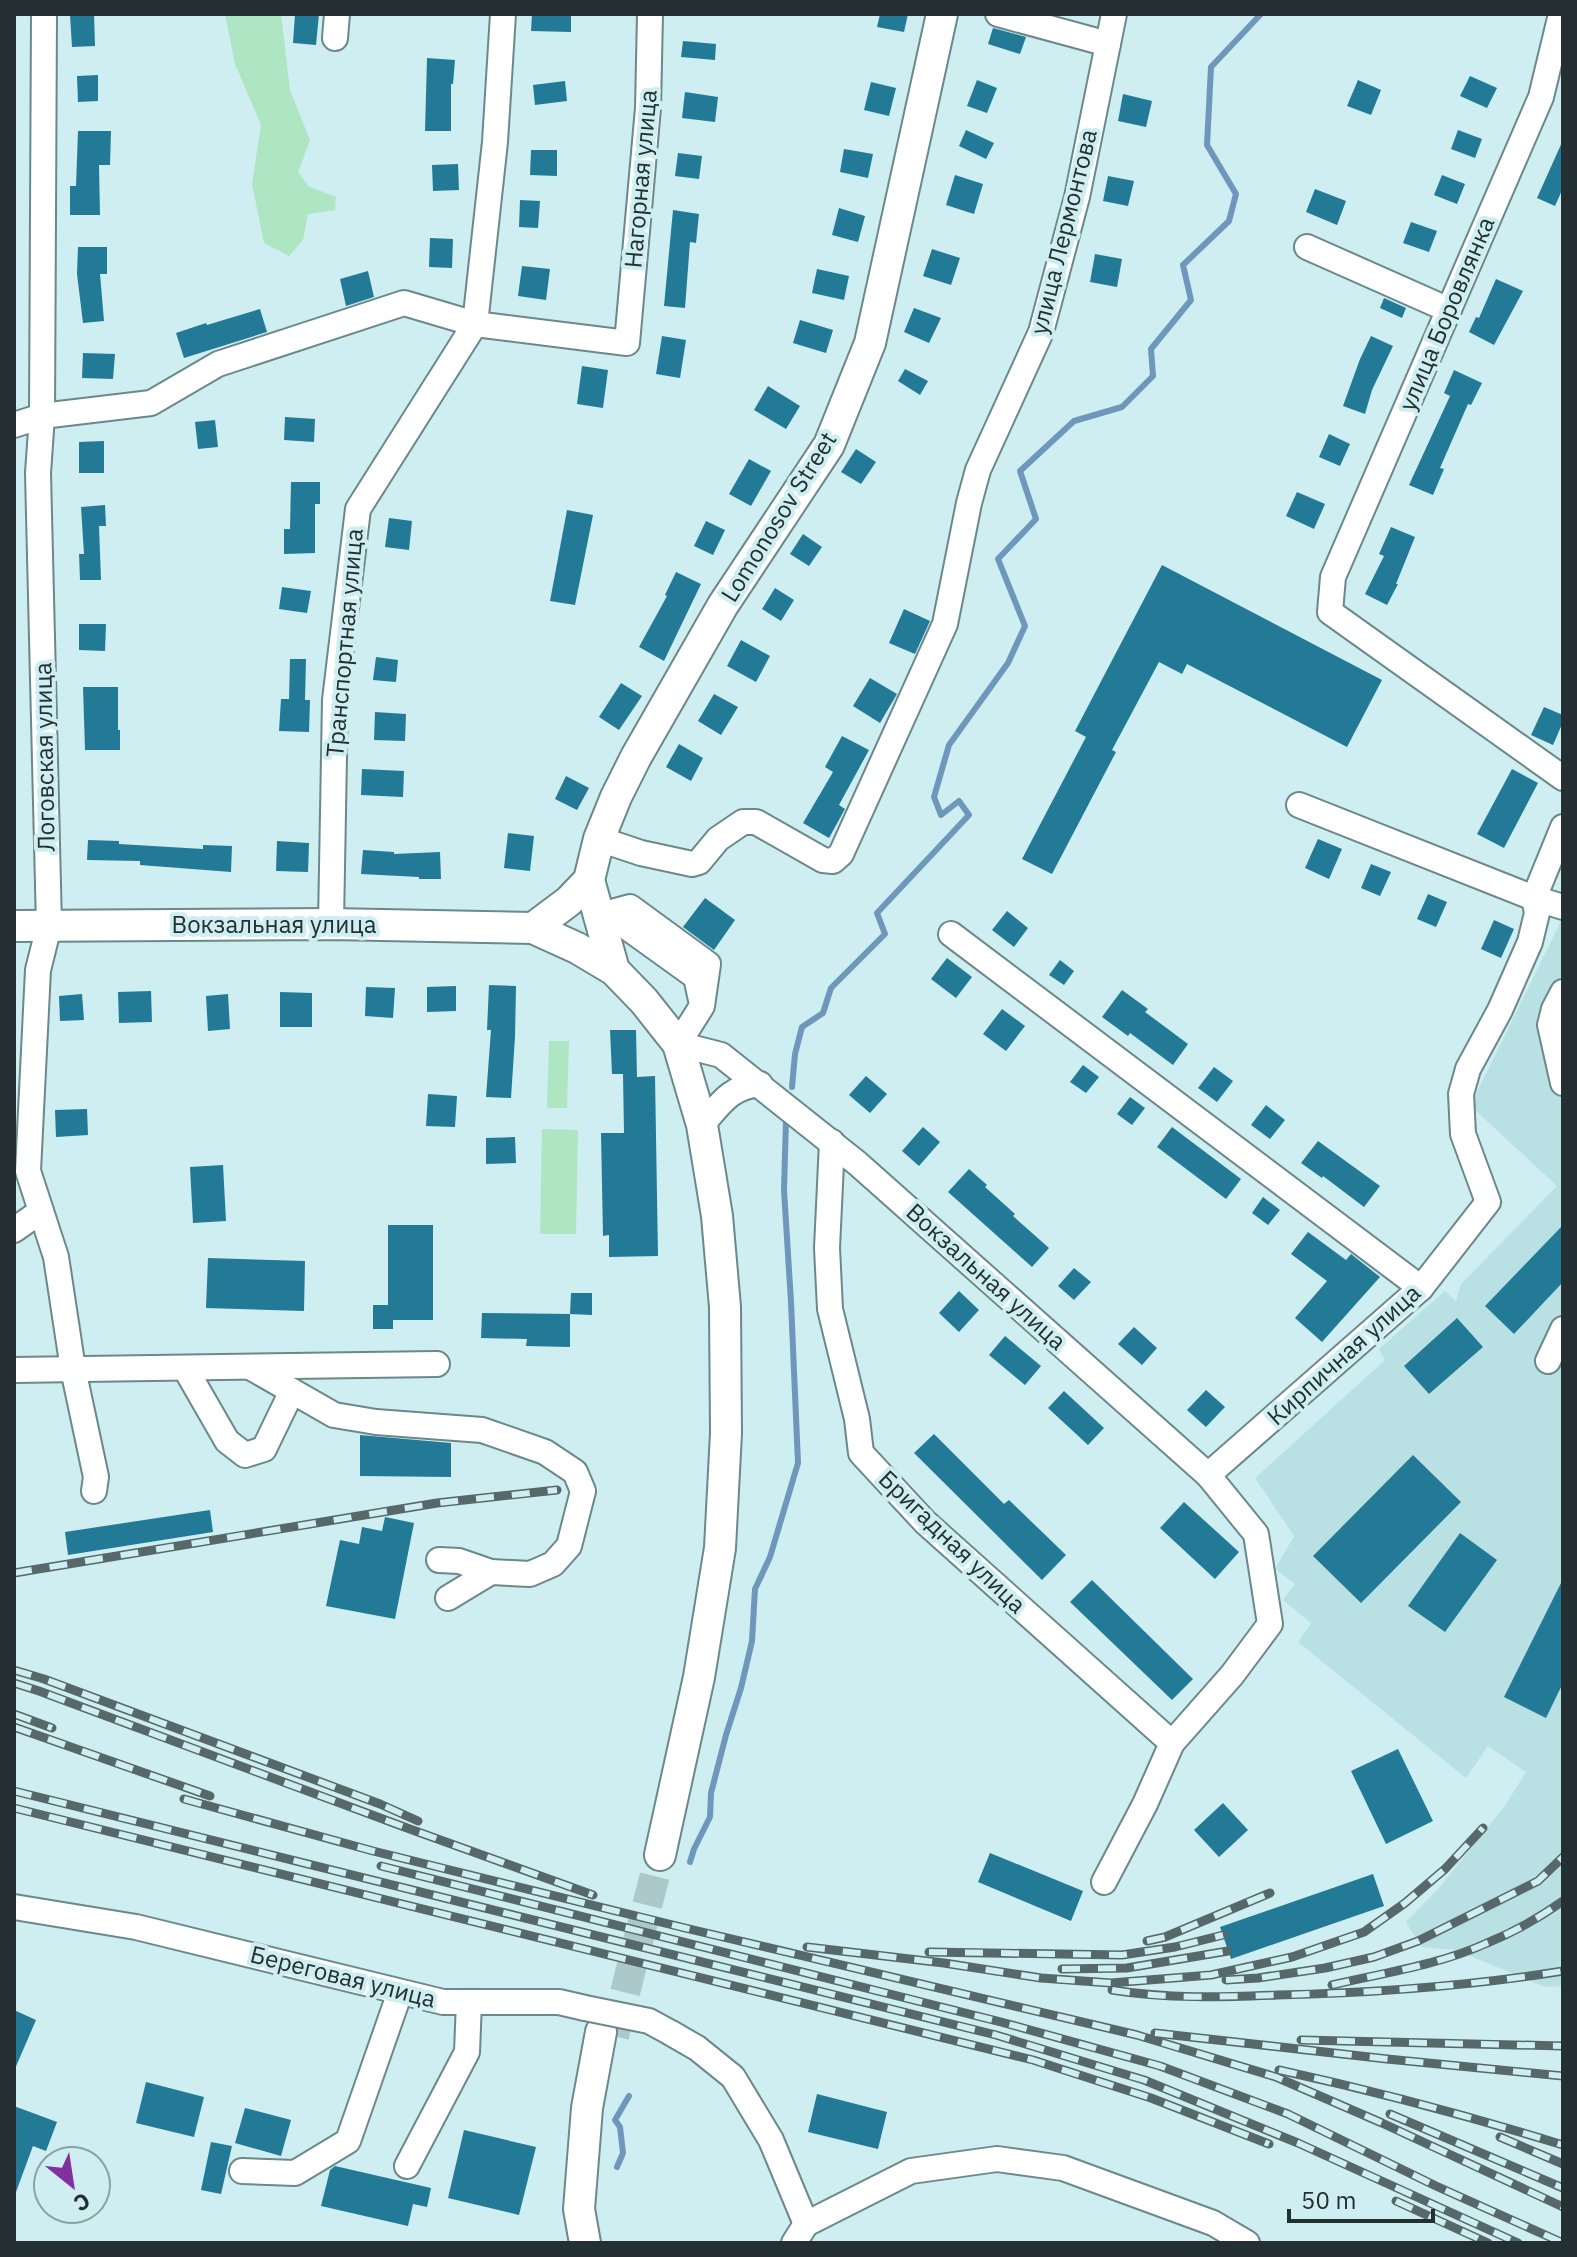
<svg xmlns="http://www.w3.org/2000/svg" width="1577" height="2257" font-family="'IBM Plex Sans',sans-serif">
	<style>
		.built { fill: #b9e1e4 }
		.green { fill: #aee5c3 }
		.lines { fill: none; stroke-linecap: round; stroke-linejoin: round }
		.stream { stroke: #6e97bb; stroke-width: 6 }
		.building { fill: #237a97 }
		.major-tunnel { stroke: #acc8ca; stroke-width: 30; stroke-dasharray: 30 15; stroke-linecap: butt }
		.minor-casing { stroke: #6b888a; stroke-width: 28 }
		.major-casing { stroke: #6b888a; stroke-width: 34 }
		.minor { stroke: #fff; stroke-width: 24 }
		.major { stroke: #fff; stroke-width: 30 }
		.rail-casing { stroke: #56686a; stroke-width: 9 }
		.rail { stroke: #ceeef1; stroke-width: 6; stroke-dasharray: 18; stroke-linecap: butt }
		.minor-bridge-casing { stroke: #6b888a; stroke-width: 28; stroke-linecap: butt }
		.minor-bridge { stroke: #fff; stroke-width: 24 }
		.labels { text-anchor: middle; stroke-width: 8; stroke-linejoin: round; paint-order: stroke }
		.street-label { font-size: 24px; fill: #232f30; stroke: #ceeef1 }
	</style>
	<rect width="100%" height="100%" fill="#ceeef1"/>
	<polygon class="built" points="1563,917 1563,1986 1545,1987 1456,1950 1421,1947 1406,1922 1440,1887 1506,1804 1526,1772 1488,1746 1466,1778 1298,1642 1311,1623 1283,1600 1295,1584 1275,1569 1294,1536 1255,1478 1385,1360 1379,1349 1445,1291 1456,1301 1461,1284 1557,1186 1475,1110 1474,1098"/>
	<g class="green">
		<polygon points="225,14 281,14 290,90 310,140 298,172 308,186 336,197 335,210 308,214 303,240 289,256 264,243 252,184 261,125 235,64"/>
		<polygon points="549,1041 569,1041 567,1108 547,1108"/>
		<polygon points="542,1129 578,1130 576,1234 540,1234"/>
	</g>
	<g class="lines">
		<g class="stream">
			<polyline points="792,1087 795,1054 802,1027 823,1013 831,988 885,934 877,913 969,815 959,801 941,815 934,797 949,745 1008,663 1025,626 998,559 1036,519 1020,471 1074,421 1122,407 1153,376 1151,349 1191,300 1183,265 1229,221 1236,194 1207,145 1211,67 1261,14"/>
			<polyline points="690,1862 694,1849 710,1817 711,1793 726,1735 741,1688 752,1641 755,1589 770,1557 798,1463 791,1302 784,1190 786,1119"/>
			<polyline points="617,2167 623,2153 620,2127 615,2120 629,2096"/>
		</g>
	</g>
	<g class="building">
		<polygon points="94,14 95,46 72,47 70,15"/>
		<polygon points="295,14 319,14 316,45 293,43"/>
		<polygon points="532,14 571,14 571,32 531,31"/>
		<polygon points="880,14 908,14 904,32 877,27"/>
		<polygon points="993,28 1026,37 1020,54 988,44"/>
		<polygon points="683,41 716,44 715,60 681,57"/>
		<polygon points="427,58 455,60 453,84 451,84 451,131 425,131"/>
		<polygon points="98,75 98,101 78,102 77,76"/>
		<polygon points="1470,76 1497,88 1487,108 1460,96"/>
		<polygon points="977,80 997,88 987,113 967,106"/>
		<polygon points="1358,80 1381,90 1371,115 1347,106"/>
		<polygon points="565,81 567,101 535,105 533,85"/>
		<polygon points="871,82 896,88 889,116 864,110"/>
		<polygon points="685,92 718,97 715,122 682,118"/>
		<polygon points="1123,94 1152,101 1146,127 1118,121"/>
		<polygon points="966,130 994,143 986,159 959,146"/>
		<polygon points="1458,130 1482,139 1475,158 1451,149"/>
		<polygon points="78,131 111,131 110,165 99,165 100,215 70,215 70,186 76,186"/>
		<polygon points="1563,140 1563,188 1555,206 1537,198"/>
		<polygon points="844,149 873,154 868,178 840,172"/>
		<polygon points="531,150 557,150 557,176 530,175"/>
		<polygon points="678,153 702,156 699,179 675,176"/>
		<polygon points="458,164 459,190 433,191 432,165"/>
		<polygon points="955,175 983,184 974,214 946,205"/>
		<polygon points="1442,175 1465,184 1457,204 1434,195"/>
		<polygon points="1108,176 1134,181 1128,206 1103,201"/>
		<polygon points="1315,189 1346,201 1337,225 1306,212"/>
		<polygon points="520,200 540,201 538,228 519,227"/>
		<polygon points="839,208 865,216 858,242 832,235"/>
		<polygon points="673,210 699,214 696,243 690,242 685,308 664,306"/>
		<polygon points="1411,222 1437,231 1429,252 1403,243"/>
		<polygon points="430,238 453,239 452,268 429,267"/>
		<polygon points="78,247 107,247 107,274 100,274 104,321 83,323 77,274"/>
		<polygon points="932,249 960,258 951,285 923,276"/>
		<polygon points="1095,254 1122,259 1117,287 1090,282"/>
		<polygon points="522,266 550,269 546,300 518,296"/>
		<polygon points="817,269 849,276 844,300 812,293"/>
		<polygon points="368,271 374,297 346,306 340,279"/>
		<polygon points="1496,279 1523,291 1494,345 1469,332 1476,317 1479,318"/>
		<polygon points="1384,298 1406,308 1402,318 1380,308"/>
		<polygon points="914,308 941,318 929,343 904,332"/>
		<polygon points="260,309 267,332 184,358 176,333 206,323 207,325"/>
		<polygon points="800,320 833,330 826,353 793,343"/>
		<polygon points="662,336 686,340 680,378 656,374"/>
		<polygon points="1371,336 1393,346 1372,390 1365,414 1343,406 1360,359"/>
		<polygon points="83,353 115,354 113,379 82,378"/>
		<polygon points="582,366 608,370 603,408 577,404"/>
		<polygon points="905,369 928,381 920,395 898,381"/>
		<polygon points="1454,370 1482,383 1471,405 1468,404 1440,468 1444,469 1433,495 1409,485 1450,396 1444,393"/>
		<polygon points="768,386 800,406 786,429 754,410"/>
		<polygon points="285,417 315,419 314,442 284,440"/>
		<polygon points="215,420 218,447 198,449 195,422"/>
		<polygon points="1329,434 1350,444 1340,466 1319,457"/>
		<polygon points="104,441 104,473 79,473 79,442"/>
		<polygon points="856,449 876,462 861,484 841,472"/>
		<polygon points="749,459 771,471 751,506 729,494"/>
		<polygon points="291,482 320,482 320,504 315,504 315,553 284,554 284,529 290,529"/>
		<polygon points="1297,492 1325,504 1314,529 1286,516"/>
		<polygon points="105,505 106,526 99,526 101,580 80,580 79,554 84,554 81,507"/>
		<polygon points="567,510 593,515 575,605 550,601"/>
		<polygon points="389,518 412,521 409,550 385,547"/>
		<polygon points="706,521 725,530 713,555 694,546"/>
		<polygon points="1391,527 1415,537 1396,584 1398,584 1387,605 1365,594 1384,556 1379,554"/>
		<polygon points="803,534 822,547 809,566 790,554"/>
		<polygon points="1162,565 1382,680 1347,747 1187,664 1182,674 1159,662 1112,750 1116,752 1052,874 1022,859 1086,737 1075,731"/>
		<polygon points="676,572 701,584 664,661 639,647 667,596 665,595"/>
		<polygon points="282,587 311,591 307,613 279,609"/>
		<polygon points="775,588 794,600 781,621 762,609"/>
		<polygon points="904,609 930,621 915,654 889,643"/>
		<polygon points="79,624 106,624 105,651 79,650"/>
		<polygon points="741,640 770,656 756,682 727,666"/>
		<polygon points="376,657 398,660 396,682 373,680"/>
		<polygon points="290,659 306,659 305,700 310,700 309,732 279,731 281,699 289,699"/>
		<polygon points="870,678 897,694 880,723 853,706"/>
		<polygon points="621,683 642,696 619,730 599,717"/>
		<polygon points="83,687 118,687 118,730 120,730 120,750 85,750"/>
		<polygon points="714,694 738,707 721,735 698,721"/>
		<polygon points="1544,707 1563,715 1563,722 1553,745 1531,735"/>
		<polygon points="375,712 406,714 405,741 374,740"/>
		<polygon points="842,736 869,750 839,805 845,809 829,838 803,823 833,772 825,767"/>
		<polygon points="679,744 703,758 691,781 666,767"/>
		<polygon points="362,769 404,771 403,797 361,795"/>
		<polygon points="1512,769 1538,783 1504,848 1477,834"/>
		<polygon points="566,776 589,788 577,810 555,799"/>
		<polygon points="508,833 534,836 530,871 504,868"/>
		<polygon points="1318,839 1342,849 1329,879 1305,868"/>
		<polygon points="88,840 119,841 119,844 203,849 203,845 232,846 231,872 140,865 140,861 87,860"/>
		<polygon points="277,841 309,843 308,872 276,871"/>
		<polygon points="363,850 394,852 394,854 440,852 441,879 419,879 419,877 361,874"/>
		<polygon points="1371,864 1391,872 1380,896 1361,888"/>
		<polygon points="1428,894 1447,902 1436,927 1417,919"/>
		<polygon points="705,898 735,920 714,950 683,927"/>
		<polygon points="1007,911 1028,928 1014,947 992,930"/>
		<polygon points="1494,920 1514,929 1501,958 1481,949"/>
		<polygon points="947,958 972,977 956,998 931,979"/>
		<polygon points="1060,960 1074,971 1064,985 1049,975"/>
		<polygon points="489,985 516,986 515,1037 511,1098 486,1097 491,1030 487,1030"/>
		<polygon points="456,986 456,1011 427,1012 427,987"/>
		<polygon points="366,987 395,988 393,1018 365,1016"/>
		<polygon points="1122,990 1148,1009 1145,1012 1188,1044 1173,1065 1130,1033 1128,1036 1102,1017"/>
		<polygon points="151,991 152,1022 119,1023 118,992"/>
		<polygon points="280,992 312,993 312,1027 280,1027"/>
		<polygon points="82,994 84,1020 60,1021 59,996"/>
		<polygon points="228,994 230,1029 208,1031 206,996"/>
		<polygon points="1002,1009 1025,1026 1006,1051 983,1034"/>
		<polygon points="610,1030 636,1030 637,1077 655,1076 658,1256 609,1257 609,1235 603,1236 601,1133 624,1133 623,1074 612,1074"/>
		<polygon points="1083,1065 1099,1077 1086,1093 1070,1082"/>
		<polygon points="1214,1067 1233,1081 1217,1102 1198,1088"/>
		<polygon points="866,1076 887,1094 870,1113 849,1095"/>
		<polygon points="428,1094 457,1096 455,1127 426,1126"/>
		<polygon points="1130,1097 1145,1108 1132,1125 1117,1114"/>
		<polygon points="1266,1105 1285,1120 1270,1139 1251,1125"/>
		<polygon points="87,1109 88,1135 56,1137 55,1110"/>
		<polygon points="923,1127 940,1142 919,1166 902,1151"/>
		<polygon points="1172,1127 1241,1179 1226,1199 1157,1147"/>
		<polygon points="515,1137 516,1163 486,1164 486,1138"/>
		<polygon points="1318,1141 1380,1186 1364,1207 1323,1176 1322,1178 1301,1163"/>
		<polygon points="223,1165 226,1221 193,1223 190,1167"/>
		<polygon points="969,1169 987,1185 985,1187 1015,1214 1013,1216 1049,1248 1032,1267 948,1192"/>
		<polygon points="1263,1197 1280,1210 1268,1225 1252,1213"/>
		<polygon points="388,1225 433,1225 433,1320 393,1320 393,1329 373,1329 373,1305 388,1305"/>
		<polygon points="1563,1225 1563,1282 1514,1334 1485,1306"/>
		<polygon points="1308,1232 1346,1260 1351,1254 1380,1277 1322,1342 1295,1318 1327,1281 1291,1254"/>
		<polygon points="208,1258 305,1261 304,1311 206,1308"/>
		<polygon points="1074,1268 1091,1282 1074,1300 1058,1286"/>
		<polygon points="959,1291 979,1310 959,1332 939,1313"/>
		<polygon points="571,1293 592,1293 592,1315 570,1314"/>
		<polygon points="482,1313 570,1314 570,1347 526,1346 527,1339 481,1338"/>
		<polygon points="1457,1318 1483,1347 1429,1394 1404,1366"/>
		<polygon points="1134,1327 1157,1348 1142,1365 1118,1344"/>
		<polygon points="1005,1336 1041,1366 1025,1385 989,1355"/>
		<polygon points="1206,1390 1225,1407 1206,1427 1187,1410"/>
		<polygon points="1064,1391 1104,1428 1088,1445 1048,1408"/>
		<polygon points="934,1434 1004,1504 1009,1500 1066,1555 1042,1580 914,1453"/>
		<polygon points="360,1435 451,1443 451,1477 360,1476"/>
		<polygon points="1413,1455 1461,1502 1361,1603 1313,1556"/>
		<polygon points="1184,1502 1239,1552 1215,1579 1160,1528"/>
		<polygon points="210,1510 213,1532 68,1555 65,1532"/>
		<polygon points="385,1517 414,1523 395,1619 326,1606 340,1540 359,1544 362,1527 382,1531"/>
		<polygon points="1460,1533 1497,1560 1445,1632 1408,1606"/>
		<polygon points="1563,1579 1563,1683 1546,1718 1504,1697"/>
		<polygon points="1092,1580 1193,1679 1172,1700 1070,1602"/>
		<polygon points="1398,1749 1433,1821 1386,1844 1351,1771"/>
		<polygon points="1223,1803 1248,1830 1219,1857 1194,1830"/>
		<polygon points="990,1853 1083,1891 1071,1921 978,1882"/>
		<polygon points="1373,1874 1384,1906 1231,1959 1220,1927"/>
		<polygon points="14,2010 36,2020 14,2071"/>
		<polygon points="146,2082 204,2097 194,2137 136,2123"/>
		<polygon points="817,2094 887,2112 878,2149 808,2132"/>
		<polygon points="14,2106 57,2122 46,2151 33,2146 16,2192 14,2192"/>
		<polygon points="245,2108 291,2120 281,2156 235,2143"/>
		<polygon points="464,2130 536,2147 519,2215 448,2198"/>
		<polygon points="211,2142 232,2146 221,2194 201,2190"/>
		<polygon points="335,2166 431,2188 427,2207 413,2204 408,2226 321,2206 330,2170"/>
	</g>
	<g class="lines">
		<polyline class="major-tunnel" points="614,2036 660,1855"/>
		<defs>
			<g id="minor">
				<polyline points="44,14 42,416 38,473 49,926 38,970 28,1171 56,1257 73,1369 96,1477 94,1491"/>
				<polyline points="998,14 1108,44"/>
				<polyline points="1561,14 1541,97 1333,577 1330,612 1563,778"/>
				<polyline points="335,38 337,14"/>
				<polyline points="1307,247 1449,310"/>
				<polyline points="14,425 42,416 151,403 218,364 404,303 475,324 627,343 648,108 650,14"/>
				<polyline points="1299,805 1534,898 1563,907"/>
				<polyline points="599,839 641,853 692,864 699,862 718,839 743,822 756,822 823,860 833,861 841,854 945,624 969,503 978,470 1041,332 1077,197 1114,14"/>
				<polyline points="607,913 696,977 701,1000"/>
				<polyline points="597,916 630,907 708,964 702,1006 678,1044 721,1055 857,1163 1208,1475 1256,1534 1270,1624 1232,1675 1172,1743 1145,1804 1104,1882"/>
				<polyline points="331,924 335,700 358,509 475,324 495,142 503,14"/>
				<polyline points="951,934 1421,1288"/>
				<polyline points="1563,992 1554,1009 1550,1025 1563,1083"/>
				<path d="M702 1125C721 1103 730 1087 760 1084"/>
				<polyline points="832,1142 827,1248 830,1309 857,1419 861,1453 925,1522 1172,1743"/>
				<polyline points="14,1230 41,1211"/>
				<polyline points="1548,1361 1563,1329"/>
				<polyline points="250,1367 334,1415 376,1422 482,1430 545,1452 575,1472 583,1491 569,1546 553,1564 530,1574 491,1572 459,1561 439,1560"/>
				<polyline points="185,1368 227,1441 245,1455 264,1449 292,1391"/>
				<polyline points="14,1370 437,1364"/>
				<polyline points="1208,1475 1421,1288 1488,1202 1463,1134 1461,1094 1468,1069 1500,1010 1530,942 1537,913 1534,898 1563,827"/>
				<polyline points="448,1598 491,1572"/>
				<polyline points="14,1907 136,1927 443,2002 559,2002 585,2008"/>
				<polyline points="671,2033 697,2048 733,2077 771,2140 806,2224"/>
				<polyline points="407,2166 467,2052 469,2002"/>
				<polyline points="242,2171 295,2173 348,2141 400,1992"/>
				<polyline points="794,2243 806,2224 911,2171 997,2159 1063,2168 1213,2223 1247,2243"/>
			</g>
			<g id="major">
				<polyline points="589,880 614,970"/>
				<polyline points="14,926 331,924 533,928 577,948 614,970 644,1001 678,1044 702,1125 717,1216 725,1307 726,1433 720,1548 699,1677 660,1855"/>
				<polyline points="533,928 569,901 589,880 599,839 616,797 636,757 723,605 829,445 870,343 942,14"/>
				<polyline points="585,2243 579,2209 587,2108 601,2032"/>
			</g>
		</defs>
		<use href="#minor" class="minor-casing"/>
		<use href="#major" class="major-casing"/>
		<use href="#minor" class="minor"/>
		<use href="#major" class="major"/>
		<defs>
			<g id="rail">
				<polyline points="14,1573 437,1503 557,1490"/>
				<polyline points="14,1670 44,1679 380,1804 418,1821"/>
				<polyline points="14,1683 39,1691 407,1828 593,1895"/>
				<polyline points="14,1714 52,1728"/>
				<polyline points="14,1727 210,1796"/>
				<polyline points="14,1791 996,2035 1144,2080 1298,2143 1518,2243"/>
				<polyline points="184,1799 373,1851 685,1928 1137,2035 1276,2077 1382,2123 1563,2207"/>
				<polyline points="14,1808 1033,2060 1151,2098 1269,2144"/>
				<polyline points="381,1866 1001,2022 1160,2066 1288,2114 1436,2186 1563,2243"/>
				<polyline points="1147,1941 1165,1937 1270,1893"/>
				<polyline points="807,1947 944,1963 1041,1978 1111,1983 1211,1975 1292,1957 1364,1932 1405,1903 1445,1869 1483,1828"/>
				<polyline points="929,1952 1122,1955 1175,1947 1223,1935"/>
				<polyline points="1062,1969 1127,1968 1228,1951"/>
				<polyline points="1226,1980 1258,1978 1325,1968 1374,1957 1418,1941 1538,1881 1563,1857"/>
				<path d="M1332 1985C1383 1973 1439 1965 1487 1943 1514 1932 1539 1918 1563 1901"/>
				<path d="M1112 1990C1167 1999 1222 1997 1277 1995 1372 1993 1469 1986 1563 1971"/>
				<polyline points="1155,2033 1387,2059 1563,2076"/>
				<polyline points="1301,2040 1563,2046"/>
				<path d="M1279 2070C1375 2091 1469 2116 1563 2145"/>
				<polyline points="1390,2114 1563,2188"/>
				<polyline points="1500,2137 1563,2164"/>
				<polyline points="1396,2201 1488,2243"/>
			</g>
		</defs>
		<use href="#rail" class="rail-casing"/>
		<use href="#rail" class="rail"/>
		<defs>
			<polyline id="minor-bridge" points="585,2008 649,2021 671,2033"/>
		</defs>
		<use href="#minor-bridge" class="minor-bridge-casing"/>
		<use href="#minor-bridge" class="minor-bridge"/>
	</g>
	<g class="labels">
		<g class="street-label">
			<text transform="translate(641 179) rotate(-85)" y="8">Нагорная улица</text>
			<text transform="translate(1064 232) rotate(-76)" y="8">улица Лермонтова</text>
			<text transform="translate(1447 314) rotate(-67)" y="8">улица Боровлянка</text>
			<text transform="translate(779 517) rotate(-58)" y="8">Lomonosov Street</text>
			<text transform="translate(345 643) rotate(-85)" y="8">Транспортная улица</text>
			<text transform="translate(45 757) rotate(-91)" y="8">Логовская улица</text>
			<text x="274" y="933">Вокзальная улица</text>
			<text transform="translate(986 1277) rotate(42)" y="8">Вокзальная улица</text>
			<text transform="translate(1344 1355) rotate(-42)" y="8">Кирпичная улица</text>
			<text transform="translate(952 1542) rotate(44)" y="8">Бригадная улица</text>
			<text transform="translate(343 1977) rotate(14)" y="8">Береговая улица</text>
		</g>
	</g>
	<rect width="1577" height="2257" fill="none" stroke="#232f30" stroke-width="32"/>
	<g transform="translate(72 2185) rotate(150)"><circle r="38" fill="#ceeef1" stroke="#8aa2a4" stroke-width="2"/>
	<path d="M0-6L14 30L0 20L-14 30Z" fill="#8230a0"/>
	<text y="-12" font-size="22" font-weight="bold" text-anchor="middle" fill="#232f30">С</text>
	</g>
	<path d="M1289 2209v12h144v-12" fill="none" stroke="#232f30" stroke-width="4"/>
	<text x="1301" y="2209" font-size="24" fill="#232f30" stroke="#ceeef1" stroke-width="6" paint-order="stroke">50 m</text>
</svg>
